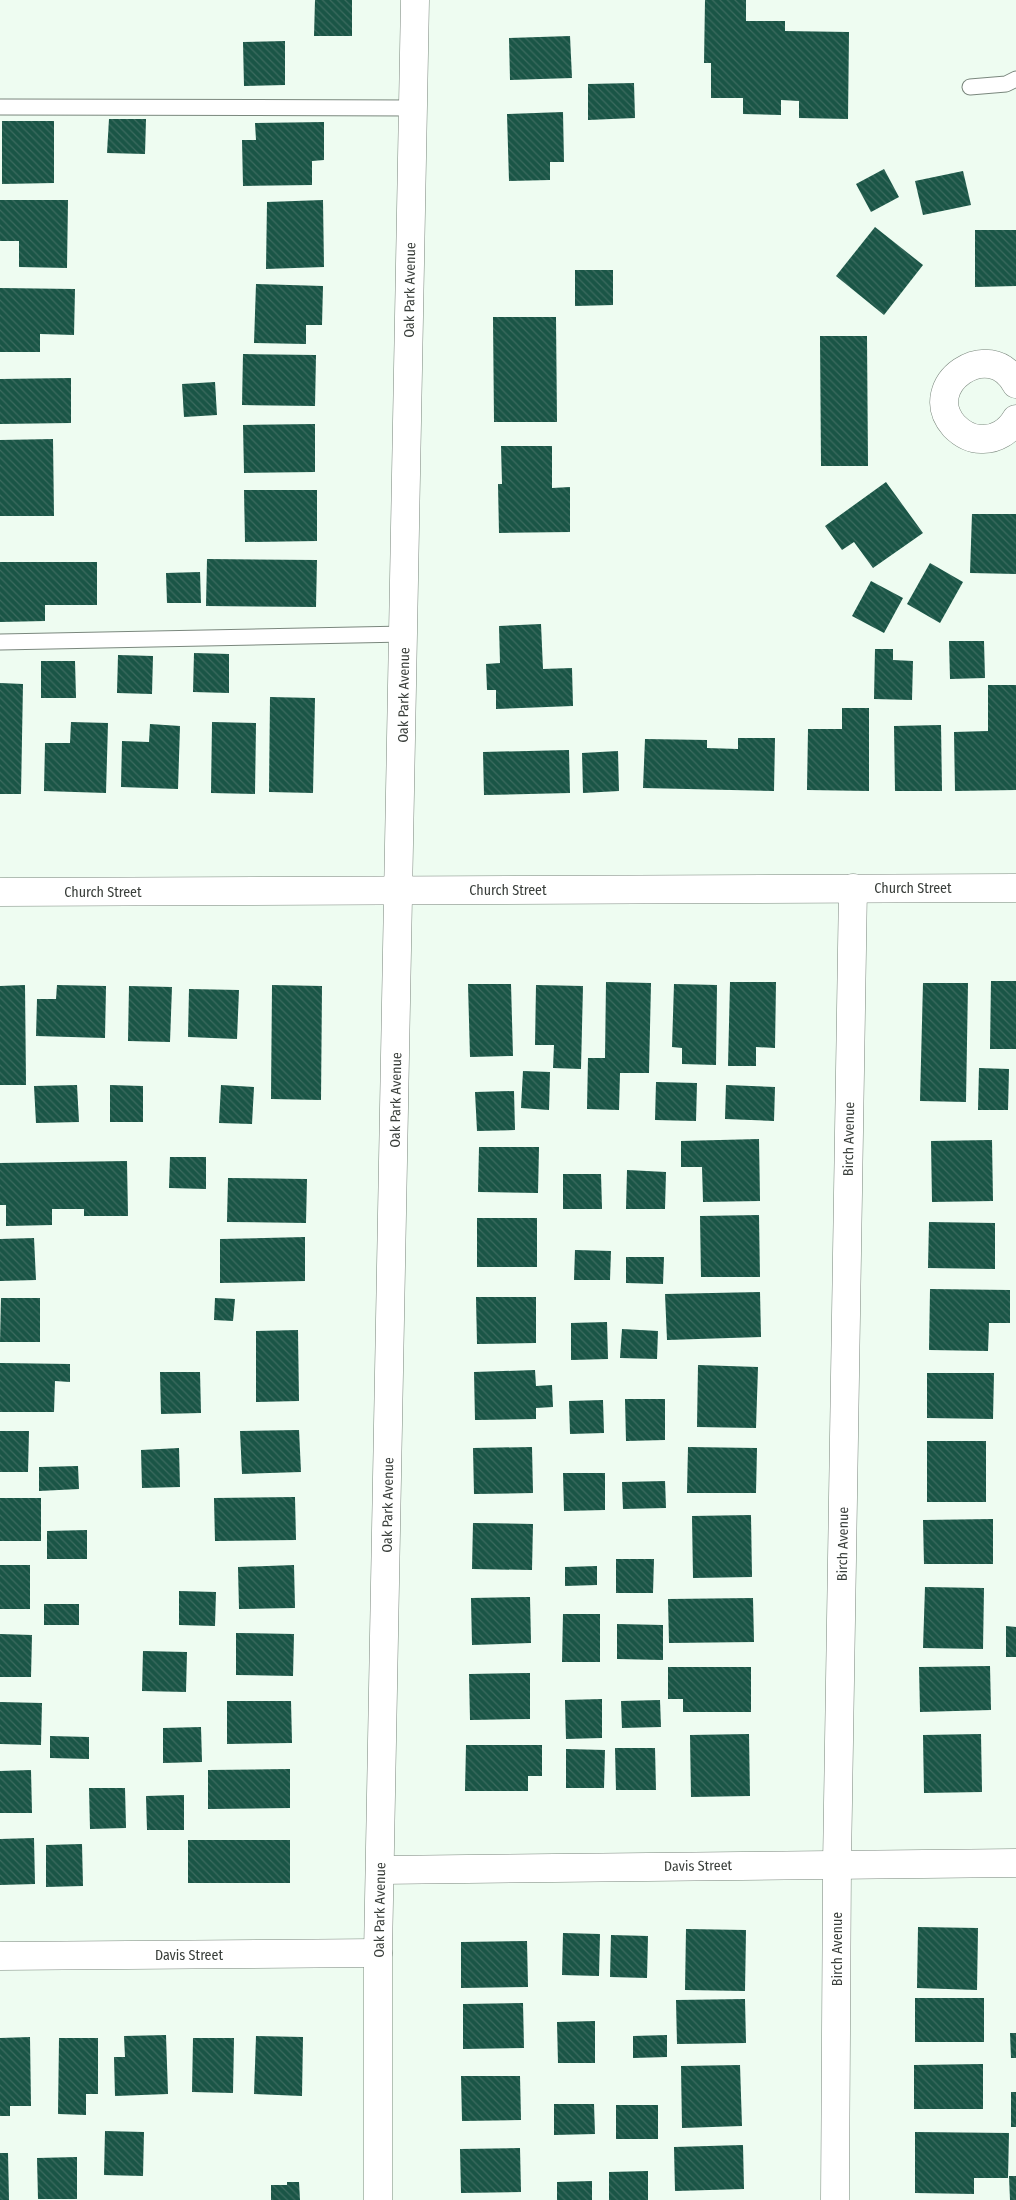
<svg xmlns="http://www.w3.org/2000/svg" width="1016" height="2200" viewBox="0 0 1016 2200" font-family="'Fira Sans Condensed',sans-serif">
  <defs>
    <pattern id="building-back-hatch" width="6" height="6" patternUnits="userSpaceOnUse" patternTransform="scale(1.25)"><rect width="6" height="6" fill="#1a5546"/><path d="M-1 5l2 2M0 0l6 6M5-1l2 2" fill="none" stroke="#3c6b5f"/></pattern>
  </defs>
  <rect width="100%" height="100%" fill="#eefcf1"/>
  <g fill="url(#building-back-hatch)">
    <polygon points="315,0 352,0 352,36 314,36"/>
    <polygon points="705,0 746,0 746,21 785,21 785,31 849,32 848,119 799,118 799,101 781,100 781,115 743,114 743,98 711,98 711,63 704,63"/>
    <polygon points="570,36 572,78 510,80 509,38"/>
    <polygon points="285,41 285,85 244,86 243,42"/>
    <polygon points="634,83 635,118 588,120 588,84"/>
    <polygon points="563,112 564,162 550,162 550,180 509,181 507,114"/>
    <polygon points="109,119 146,119 145,154 107,153"/>
    <polygon points="2,121 54,121 54,183 2,184"/>
    <polygon points="324,122 324,160 312,161 312,185 243,186 242,140 256,140 255,123"/>
    <polygon points="884,169 899,197 871,212 856,184"/>
    <polygon points="963,171 971,205 923,215 915,181"/>
    <polygon points="0,200 68,200 67,268 19,267 19,241 0,241"/>
    <polygon points="323,200 324,267 266,269 267,202"/>
    <polygon points="875,227 923,265 884,315 836,276"/>
    <polygon points="975,230 1016,230 1016,286 975,287"/>
    <polygon points="575,270 613,270 613,305 575,306"/>
    <polygon points="256,284 323,286 322,325 306,325 306,344 254,343"/>
    <polygon points="0,288 75,289 74,335 40,334 40,352 0,352"/>
    <polygon points="493,317 556,317 557,422 494,422"/>
    <polygon points="820,336 867,336 868,466 821,466"/>
    <polygon points="243,354 316,355 315,406 242,405"/>
    <polygon points="71,378 71,423 0,424 0,379"/>
    <polygon points="215,382 217,415 184,417 182,384"/>
    <polygon points="315,424 315,472 244,473 243,425"/>
    <polygon points="53,439 54,516 0,516 0,440"/>
    <polygon points="501,446 552,446 552,488 570,487 570,532 499,533 498,484 502,484"/>
    <polygon points="886,482 923,533 873,568 854,542 842,550 825,526"/>
    <polygon points="244,490 317,490 317,541 245,542"/>
    <polygon points="972,514 1016,514 1016,574 970,573"/>
    <polygon points="207,559 317,560 316,607 206,606"/>
    <polygon points="0,562 97,562 97,605 45,605 45,621 0,622"/>
    <polygon points="930,563 963,582 940,623 907,604"/>
    <polygon points="200,572 201,603 167,603 166,573"/>
    <polygon points="871,581 903,598 884,633 852,616"/>
    <polygon points="541,624 543,669 572,668 573,706 496,709 496,690 487,690 486,664 500,663 499,626"/>
    <polygon points="949,641 984,641 985,678 950,679"/>
    <polygon points="875,649 893,649 893,660 913,661 912,700 874,699"/>
    <polygon points="194,653 229,654 229,693 193,692"/>
    <polygon points="118,655 153,656 152,694 117,693"/>
    <polygon points="41,661 75,661 76,698 41,698"/>
    <polygon points="0,683 23,684 21,794 0,794"/>
    <polygon points="988,685 1016,685 1016,790 955,791 954,732 988,731"/>
    <polygon points="270,697 315,698 313,793 269,792"/>
    <polygon points="842,708 869,708 869,791 807,790 808,729 842,729"/>
    <polygon points="71,722 108,723 106,793 44,791 45,743 70,743"/>
    <polygon points="212,722 256,723 255,794 211,793"/>
    <polygon points="150,724 180,726 178,789 121,787 122,741 149,742"/>
    <polygon points="941,725 942,791 895,791 894,726"/>
    <polygon points="738,738 775,738 774,791 643,788 645,739 707,740 707,748 738,749"/>
    <polygon points="569,750 570,793 484,795 483,752"/>
    <polygon points="618,751 619,791 583,793 582,753"/>
    <polygon points="991,981 1016,981 1016,1049 990,1049"/>
    <polygon points="606,982 651,983 649,1073 620,1073 619,1110 587,1109 588,1058 605,1058"/>
    <polygon points="730,982 776,982 775,1048 756,1047 756,1066 728,1066"/>
    <polygon points="923,983 968,983 966,1102 920,1101"/>
    <polygon points="468,984 511,984 513,1056 470,1057"/>
    <polygon points="674,984 717,985 716,1065 682,1064 682,1048 672,1047"/>
    <polygon points="25,985 26,1085 0,1085 0,986"/>
    <polygon points="57,985 106,986 105,1038 36,1036 37,999 56,999"/>
    <polygon points="272,985 322,986 321,1100 271,1099"/>
    <polygon points="536,985 583,986 581,1069 553,1068 554,1045 535,1045"/>
    <polygon points="129,986 172,987 170,1042 128,1041"/>
    <polygon points="189,989 239,990 237,1039 188,1037"/>
    <polygon points="979,1068 1009,1069 1008,1110 978,1110"/>
    <polygon points="523,1071 550,1072 549,1110 521,1108"/>
    <polygon points="656,1082 697,1083 696,1121 655,1120"/>
    <polygon points="77,1085 79,1122 36,1123 34,1086"/>
    <polygon points="110,1085 143,1086 143,1122 110,1122"/>
    <polygon points="221,1085 254,1087 252,1124 219,1123"/>
    <polygon points="726,1085 775,1087 774,1121 725,1119"/>
    <polygon points="514,1091 515,1130 477,1131 475,1092"/>
    <polygon points="759,1139 760,1201 703,1202 702,1167 681,1167 681,1141"/>
    <polygon points="992,1140 993,1201 932,1202 931,1141"/>
    <polygon points="479,1147 539,1147 538,1193 478,1192"/>
    <polygon points="170,1157 206,1157 206,1189 169,1188"/>
    <polygon points="127,1161 128,1216 84,1216 84,1209 52,1209 52,1225 6,1226 6,1205 0,1205 0,1163"/>
    <polygon points="627,1170 666,1172 665,1209 626,1209"/>
    <polygon points="563,1174 601,1174 602,1209 563,1209"/>
    <polygon points="228,1178 307,1179 306,1223 227,1222"/>
    <polygon points="759,1215 760,1277 701,1277 700,1216"/>
    <rect x="477" y="1218" width="60" height="49"/>
    <polygon points="929,1222 995,1223 995,1269 928,1268"/>
    <polygon points="305,1237 305,1281 220,1283 220,1239"/>
    <polygon points="34,1238 36,1280 0,1281 0,1239"/>
    <polygon points="575,1250 611,1251 610,1280 574,1280"/>
    <polygon points="626,1257 664,1257 663,1284 626,1283"/>
    <polygon points="930,1289 1010,1290 1010,1323 989,1323 988,1351 929,1350"/>
    <polygon points="760,1292 761,1337 667,1340 665,1294"/>
    <polygon points="476,1297 536,1297 536,1343 477,1344"/>
    <polygon points="1,1298 40,1298 40,1342 0,1342"/>
    <polygon points="215,1298 235,1299 233,1321 214,1320"/>
    <polygon points="607,1322 608,1359 571,1360 571,1323"/>
    <polygon points="622,1329 658,1331 657,1359 620,1358"/>
    <polygon points="298,1330 299,1401 256,1402 256,1331"/>
    <polygon points="0,1363 70,1364 70,1382 55,1381 54,1412 0,1412"/>
    <polygon points="698,1365 758,1367 756,1428 697,1427"/>
    <polygon points="535,1370 536,1386 552,1385 553,1407 536,1408 536,1419 475,1420 474,1372"/>
    <polygon points="160,1372 200,1372 201,1413 161,1414"/>
    <polygon points="927,1373 994,1373 993,1419 927,1418"/>
    <polygon points="625,1399 665,1399 665,1440 626,1441"/>
    <polygon points="603,1400 604,1433 570,1434 569,1401"/>
    <polygon points="299,1430 301,1472 242,1474 240,1431"/>
    <polygon points="0,1431 29,1431 28,1472 0,1472"/>
    <rect x="927" y="1441" width="59" height="61"/>
    <polygon points="532,1447 533,1493 474,1494 473,1448"/>
    <polygon points="688,1447 757,1448 756,1493 687,1493"/>
    <polygon points="179,1448 180,1487 142,1488 141,1450"/>
    <polygon points="78,1466 79,1489 39,1491 39,1467"/>
    <polygon points="563,1473 605,1473 605,1510 564,1511"/>
    <polygon points="665,1481 666,1508 623,1509 622,1482"/>
    <polygon points="295,1497 296,1540 215,1541 214,1498"/>
    <rect x="0" y="1498" width="41" height="43"/>
    <polygon points="751,1515 752,1577 693,1578 692,1516"/>
    <polygon points="993,1519 993,1564 924,1564 923,1520"/>
    <polygon points="473,1523 533,1524 532,1570 472,1569"/>
    <polygon points="87,1530 87,1559 47,1559 47,1531"/>
    <polygon points="616,1559 654,1559 653,1593 616,1593"/>
    <rect x="0" y="1565" width="30" height="44"/>
    <polygon points="294,1565 295,1608 239,1609 238,1567"/>
    <polygon points="597,1566 597,1585 565,1586 565,1567"/>
    <polygon points="925,1587 984,1588 983,1649 923,1648"/>
    <polygon points="179,1591 216,1592 215,1626 179,1625"/>
    <polygon points="530,1597 531,1643 472,1645 471,1598"/>
    <polygon points="753,1598 754,1642 669,1643 668,1599"/>
    <rect x="44" y="1604" width="35" height="21"/>
    <polygon points="563,1614 600,1614 600,1662 562,1662"/>
    <polygon points="617,1624 663,1625 663,1660 617,1659"/>
    <polygon points="1006,1626 1016,1627 1016,1657 1006,1657"/>
    <polygon points="236,1633 294,1634 293,1676 236,1675"/>
    <polygon points="0,1634 32,1635 31,1677 0,1677"/>
    <polygon points="143,1651 187,1652 186,1692 142,1691"/>
    <polygon points="990,1666 991,1710 920,1712 919,1667"/>
    <polygon points="668,1667 751,1667 751,1712 683,1712 683,1699 668,1699"/>
    <polygon points="530,1673 530,1719 470,1720 469,1674"/>
    <polygon points="602,1699 602,1738 566,1739 565,1700"/>
    <polygon points="660,1700 661,1727 622,1728 621,1701"/>
    <polygon points="227,1701 291,1701 292,1743 227,1744"/>
    <polygon points="0,1702 42,1703 41,1745 0,1744"/>
    <polygon points="201,1727 202,1762 163,1763 163,1728"/>
    <polygon points="749,1734 750,1796 691,1797 690,1735"/>
    <polygon points="981,1734 982,1792 924,1793 923,1735"/>
    <polygon points="50,1736 89,1737 89,1759 50,1758"/>
    <polygon points="466,1745 542,1745 542,1776 528,1776 528,1791 465,1791"/>
    <polygon points="615,1748 655,1748 656,1790 616,1790"/>
    <polygon points="566,1749 605,1750 604,1788 566,1788"/>
    <polygon points="290,1769 290,1808 208,1809 208,1770"/>
    <polygon points="31,1770 32,1813 0,1813 0,1771"/>
    <polygon points="89,1788 125,1788 126,1828 90,1829"/>
    <polygon points="184,1795 184,1830 147,1830 146,1796"/>
    <polygon points="34,1838 35,1884 0,1885 0,1839"/>
    <rect x="188" y="1840" width="102" height="43"/>
    <polygon points="82,1844 83,1886 46,1887 46,1845"/>
    <polygon points="918,1927 978,1928 977,1990 917,1988"/>
    <polygon points="686,1929 746,1930 745,1991 685,1990"/>
    <polygon points="563,1933 600,1934 599,1976 562,1975"/>
    <polygon points="611,1935 648,1936 647,1978 610,1977"/>
    <polygon points="527,1941 528,1987 461,1988 461,1942"/>
    <rect x="915" y="1998" width="69" height="44"/>
    <polygon points="745,1999 746,2043 677,2044 676,2000"/>
    <polygon points="523,2003 524,2048 463,2049 463,2004"/>
    <polygon points="595,2021 595,2063 558,2063 557,2022"/>
    <polygon points="1010,2033 1016,2033 1016,2058 1011,2058"/>
    <polygon points="166,2035 168,2094 115,2096 114,2057 125,2057 124,2036"/>
    <polygon points="667,2035 667,2057 633,2058 633,2036"/>
    <polygon points="256,2036 303,2037 302,2096 254,2094"/>
    <polygon points="30,2037 31,2106 10,2106 10,2116 0,2116 0,2038"/>
    <polygon points="59,2038 98,2038 98,2094 86,2094 86,2115 58,2114"/>
    <polygon points="193,2038 234,2038 233,2093 192,2092"/>
    <polygon points="983,2064 983,2109 914,2109 914,2065"/>
    <polygon points="740,2065 742,2126 682,2128 681,2066"/>
    <polygon points="461,2076 520,2076 521,2120 462,2121"/>
    <rect x="1011" y="2092" width="5" height="35"/>
    <polygon points="554,2104 594,2104 595,2134 554,2135"/>
    <rect x="616" y="2105" width="42" height="34"/>
    <polygon points="105,2131 144,2132 143,2176 104,2175"/>
    <polygon points="915,2132 1009,2133 1008,2178 974,2178 974,2194 915,2193"/>
    <polygon points="743,2145 744,2189 675,2191 674,2147"/>
    <polygon points="520,2148 521,2192 461,2193 460,2149"/>
    <polygon points="0,2153 8,2153 9,2200 0,2200"/>
    <polygon points="77,2157 77,2199 38,2199 37,2158"/>
    <polygon points="648,2171 648,2200 609,2200 609,2172"/>
    <polygon points="1009,2176 1016,2176 1016,2200 1010,2200"/>
    <polygon points="592,2181 592,2200 557,2200 557,2182"/>
    <polygon points="287,2182 299,2182 300,2200 271,2200 271,2185 287,2185"/>
  </g>
  <g fill="none" stroke-linecap="round" stroke-linejoin="round">
    <defs>
      <g id="service">
        <polyline points="970,87 1006,84 1016,79"/>
        <polyline points="0,107 413,108"/>
        <polyline points="0,642 405,634"/>
      </g>
      <g id="minor">
        <path d="M 1016,384 C 990,335 918,385 954,426 C 961,433 971,439 981,439 C 996,440 1009,431 1016,419"/>
        <polyline points="0,892 1016,888"/>
        <polyline points="380,1870 1016,1863"/>
        <polyline points="0,1956 378,1953"/>
        <polyline points="378,2200 378,1953 415,0"/>
        <polyline points="835,2200 837,1864 853,888"/>
      </g>
    </defs>
    <use href="#service" stroke="#7a877d" stroke-width="17"/>
    <use href="#minor" stroke="#7a877d" stroke-width="29"/>
    <use href="#service" stroke="#fff" stroke-width="15"/>
    <use href="#minor" stroke="#fff" stroke-width="28"/>
  </g>
  <g text-anchor="middle" dominant-baseline="central" stroke-width="5" stroke-linejoin="round" paint-order="stroke">
    <g font-size="14" fill="#393e3a" stroke="#fff">
      <text transform="translate(410 290) rotate(-89)">Oak Park Avenue</text>
      <text transform="translate(404 695) rotate(-89)">Oak Park Avenue</text>
      <text x="913" y="888">Church Street</text>
      <text x="508" y="890">Church Street</text>
      <text x="103" y="892">Church Street</text>
      <text transform="translate(396 1100) rotate(-89)">Oak Park Avenue</text>
      <text transform="translate(849 1139) rotate(-89)">Birch Avenue</text>
      <text transform="translate(388 1505) rotate(-89)">Oak Park Avenue</text>
      <text transform="translate(843 1544) rotate(-89)">Birch Avenue</text>
      <text transform="translate(698 1866) rotate(-1)">Davis Street</text>
      <text transform="translate(380 1910) rotate(-89)">Oak Park Avenue</text>
      <text transform="translate(837 1949) rotate(-90)">Birch Avenue</text>
      <text x="189" y="1955">Davis Street</text>
    </g>
  </g>
</svg>
